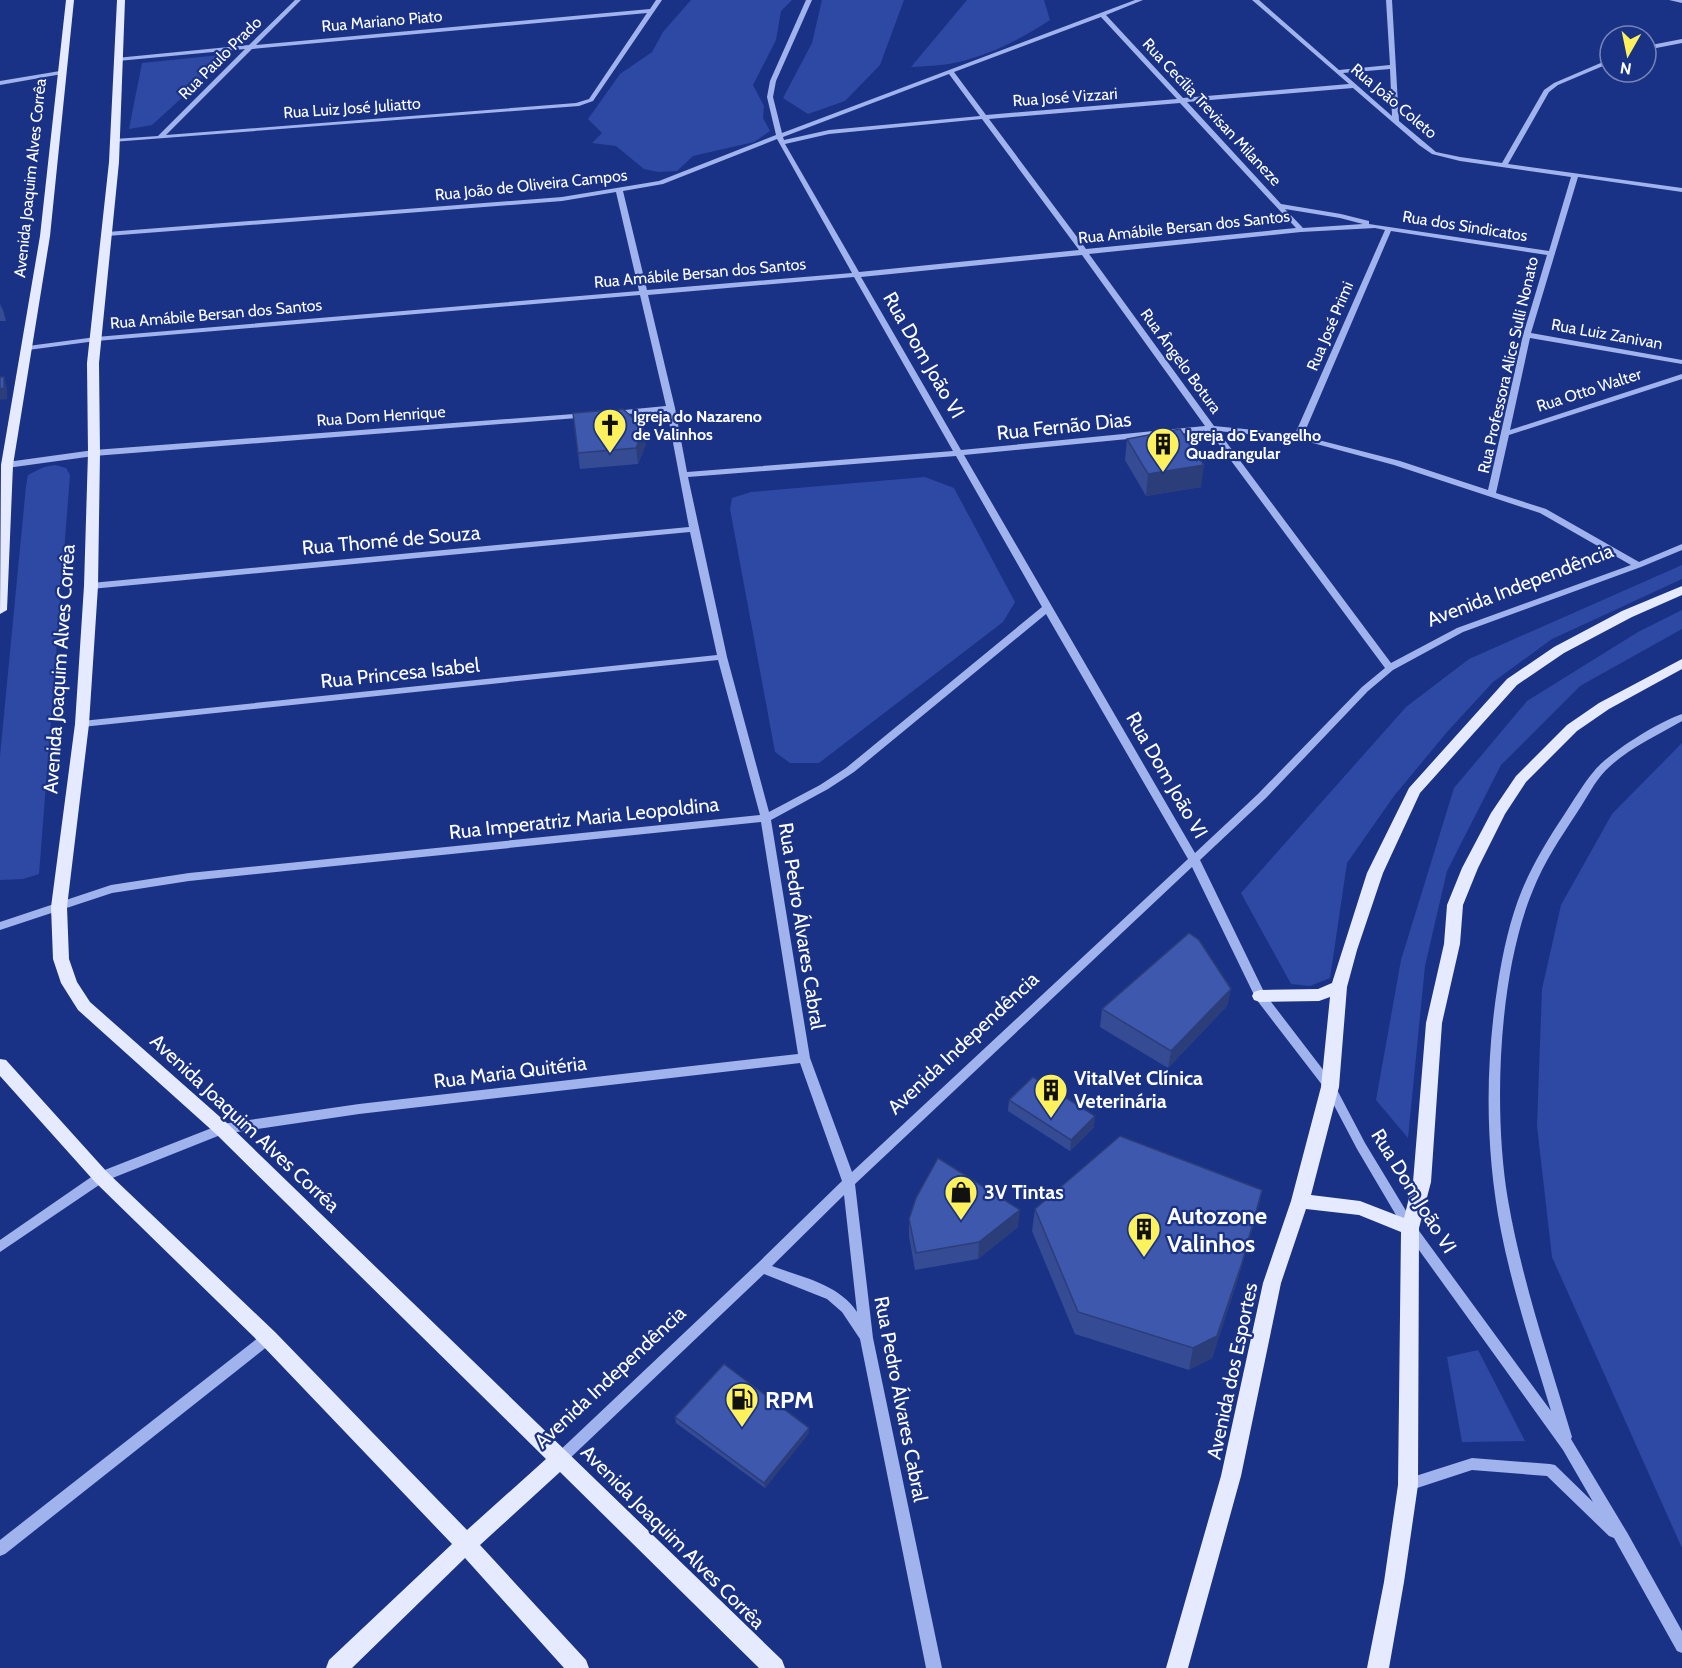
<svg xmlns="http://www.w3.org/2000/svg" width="1682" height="1668" viewBox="0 0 1682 1668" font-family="Cabin,sans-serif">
  <rect width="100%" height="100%" fill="#1a3285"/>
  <g fill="#2d49a3">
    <polygon points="691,0 792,0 781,11 776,40 753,85 764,106 763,118 770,131 754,142 693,156 677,171 658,172 644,169 616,146 592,143 602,133 588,119 620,74 652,52 663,32"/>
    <polygon points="822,0 904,0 880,65 845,101 808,114 783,98 812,43"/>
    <path d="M 967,0 L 1044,0 L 1050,20 C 1021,39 988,56 954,63 C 940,66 925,66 911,67 Z"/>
    <polygon points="230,54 152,125 129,129 142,63"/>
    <polygon points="55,465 66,468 70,475 39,874 23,879 0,880 0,756 26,486 28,475 44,467"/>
    <polygon points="925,477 954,488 1015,602 1003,622 819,763 790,763 775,752 730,509 732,498 751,492"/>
    <polygon points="1682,565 1682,579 1552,639 1493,682 1447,732 1394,796 1347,863 1330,978 1310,986 1291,984 1241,893 1406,707 1469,659"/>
    <polygon points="1682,610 1682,629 1580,686 1501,765 1447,871 1425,966 1408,1138 1376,1100 1401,960 1454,788 1527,701 1638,632"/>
    <polygon points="1682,743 1682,1548 1552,1257 1537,1126 1542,989 1561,905 1612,814"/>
    <polygon points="1478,1350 1525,1441 1462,1442 1447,1357"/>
  </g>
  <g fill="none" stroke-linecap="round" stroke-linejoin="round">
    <g fill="#a0b3ec" fill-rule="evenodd">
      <path d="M 295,0 L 301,0 L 256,45 L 650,9 L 656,0 L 662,0 L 593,101 L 579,106 L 112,142 L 112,140 L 114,139 L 158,136 L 245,49 L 118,61 L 115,59 L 116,58 L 249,45 ZM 647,13 L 589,99 L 576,103 L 166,135 L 252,49 Z"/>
      <path d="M 806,0 L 812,0 L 776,81 L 773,97 L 782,133 L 1135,0 L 1143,0 L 1106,15 L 1183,98 L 1349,84 L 1252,0 L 1259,0 L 1339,70 L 1390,65 L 1386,0 L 1392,0 L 1399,121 L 1436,152 L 1460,157 L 1502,163 L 1544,90 L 1554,83 L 1610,59 L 1610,63 L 1558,85 L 1549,92 L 1508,164 L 1682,188 L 1682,192 L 1578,177 L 1531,333 L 1682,360 L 1682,364 L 1530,338 L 1510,430 L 1682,374 L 1682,379 L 1509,435 L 1496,493 L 1546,509 L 1639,562 L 1682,544 L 1682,550 L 1641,567 L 1463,632 L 1393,670 L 1368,691 L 1266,798 L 1200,860 L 1265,994 L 1334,1084 L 1365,1143 L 1414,1224 L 1551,1411 C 1533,1351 1513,1292 1501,1231 C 1485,1149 1485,1065 1498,983 C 1503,952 1510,919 1522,890 C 1533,864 1548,839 1564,815 C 1574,800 1583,784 1595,770 C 1610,752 1660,721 1682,714 L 1682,721 C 1656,736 1627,749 1606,770 C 1594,782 1587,798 1578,811 C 1561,837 1544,862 1533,890 C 1498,974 1493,1111 1508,1200 C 1522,1281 1549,1359 1572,1437 L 1571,1439 L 1628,1534 L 1682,1631 L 1682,1653 L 1677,1651 L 1614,1538 L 1609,1536 L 1547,1476 L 1472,1470 L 1408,1491 L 1403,1490 L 1401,1485 L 1403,1480 L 1472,1458 L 1550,1464 L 1555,1465 L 1593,1502 L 1563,1450 L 1406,1232 L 1357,1149 L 1326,1090 L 1256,999 L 1192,867 L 855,1184 L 873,1338 L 942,1668 L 926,1668 L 860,1339 L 842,1312 L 827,1299 L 764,1274 L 566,1462 L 561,1464 L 556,1462 L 554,1458 L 556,1454 L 757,1264 L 842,1181 L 800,1063 L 359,1114 L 223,1134 L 105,1181 L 0,1252 L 0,1240 L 97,1173 L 222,1124 L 359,1104 L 798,1054 L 761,822 L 189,881 L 112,893 L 0,930 L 0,922 L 111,885 L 189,873 L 760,815 L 718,660 L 82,727 L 77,724 L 82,721 L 717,655 L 690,532 L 91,589 L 86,586 L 91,583 L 689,527 L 667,411 L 614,415 L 610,413 L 614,411 L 666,406 L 640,295 L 96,341 L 28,350 L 24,348 L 28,346 L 96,337 L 639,291 L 616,192 L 562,201 L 107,236 L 103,234 L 107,232 L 562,197 L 659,181 L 776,135 L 767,97 L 770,81 ZM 1101,17 L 1177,99 L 986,115 L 954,72 ZM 1390,69 L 1392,116 L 1343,73 ZM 949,74 L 980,116 L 829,130 L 784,140 L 783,137 ZM 1353,88 L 1419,145 L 1432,154 L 1460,161 L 1571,177 L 1549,251 L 1369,224 L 1369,221 L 1341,214 L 1281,204 L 1187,102 ZM 1180,103 L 1296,228 L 1086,249 L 989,119 ZM 982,119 L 1079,250 L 859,272 L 785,144 L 829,134 ZM 777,139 L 852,273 L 647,290 L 623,191 L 663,184 ZM 1285,209 L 1340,218 L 1363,224 L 1303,228 ZM 1375,228 L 1385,230 L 1295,434 L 1214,426 L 1089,254 L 1301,232 ZM 1391,231 L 1547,255 L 1523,335 L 1488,490 L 1400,461 L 1303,436 ZM 1082,255 L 1205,426 L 961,450 L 861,277 ZM 854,277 L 953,451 L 687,472 L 675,408 L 648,295 ZM 1209,431 L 1385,668 L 1362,687 L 1258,794 L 1195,853 L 964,455 ZM 1218,431 L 1298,439 L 1394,465 L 1540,513 L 1631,565 L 1457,628 L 1391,663 ZM 956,456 L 1042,607 L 846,768 L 820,785 L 769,812 L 727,657 L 688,477 ZM 1046,614 L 1188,859 L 852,1172 L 810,1058 L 771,820 L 828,789 L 854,772 ZM 844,1195 L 857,1312 C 839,1284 801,1277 772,1266 Z"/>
      <polygon points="1669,0 1682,0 1682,3"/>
      <polygon points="1682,39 1682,43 1646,50 1646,46"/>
      <polygon points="60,71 63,73 62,74 0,85 0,81"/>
      <polygon points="587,413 591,415 590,417 94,456 7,468 3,465 7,462 94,450"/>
      <polygon points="268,1332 273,1334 275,1338 273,1342 5,1554 0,1556 0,1540 263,1334"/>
    </g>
    <g fill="#e5eaff" fill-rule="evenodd">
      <polygon points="66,0 74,0 50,236 13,465 7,610 0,614 1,465 40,236"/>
      <polygon points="117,0 125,0 119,162 99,363 100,453 98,586 89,724 67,907 69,959 77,982 90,1002 228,1124 782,1660 785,1668 759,1668 560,1472 480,1545 586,1660 589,1668 564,1668 465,1558 352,1668 326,1668 329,1660 452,1544 261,1344 95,1182 0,1076 0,1059 6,1060 107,1172 275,1332 467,1530 546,1459 216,1134 78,1010 61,983 53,959 51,907 75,724 84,586 88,453 87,363 109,162"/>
      <polygon points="1682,586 1682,595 1632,617 1564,653 1517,685 1420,793 1383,873 1357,950 1347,987 1339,1087 1311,1195 1360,1201 1404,1218 1413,1182 1426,1023 1444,944 1447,905 1462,868 1491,813 1516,776 1567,725 1599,703 1682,659 1682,669 1609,709 1577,731 1526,782 1505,814 1478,868 1463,905 1460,944 1442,1023 1431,1182 1419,1228 1418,1485 1404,1582 1389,1668 1367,1668 1384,1582 1398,1485 1401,1232 1359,1215 1306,1209 1281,1283 1241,1476 1188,1668 1166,1668 1221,1476 1263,1283 1291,1201 1321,1087 1330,997 1319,1001 1260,1002 1254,1000 1252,996 1254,992 1260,990 1318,989 1332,983 1367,873 1409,788 1507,679 1554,647 1622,611"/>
    </g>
  </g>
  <g fill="#354c95">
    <polygon points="0,304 3,310 6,321 0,321"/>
    <polygon points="573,413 646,444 638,464 580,469"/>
    <polygon points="1127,439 1201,487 1146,496 1125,460"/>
    <polygon points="1231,989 1227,1006 1168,1068 1100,1027 1102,1009"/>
    <polygon points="1009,1100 1094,1127 1070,1151 1008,1111"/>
    <polygon points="1262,1190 1257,1213 1236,1285 1212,1358 1189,1370 1075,1334 1032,1231 1035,1209"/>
    <polygon points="909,1219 1018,1227 978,1259 915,1270 909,1236"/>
    <polygon points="675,1417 809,1428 809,1433 765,1488 676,1423"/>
  </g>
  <g fill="#2b3e79">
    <polygon points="4,377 7,388 7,399 0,400 0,389"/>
    <polygon points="644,428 646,444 638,464 636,448"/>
    <polygon points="1204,465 1201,487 1146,496 1148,474"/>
    <polygon points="1231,989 1227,1006 1168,1068 1171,1051"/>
    <polygon points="1095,1116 1094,1127 1070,1151 1071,1140"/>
    <polygon points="1262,1190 1257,1213 1236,1285 1212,1358 1189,1370 1193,1348"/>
    <polygon points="1020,1210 1018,1227 978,1259 979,1242"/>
    <polygon points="809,1428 809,1433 765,1488 764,1483"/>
  </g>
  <g fill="#3e58ad" stroke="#2b3e79" stroke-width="1.5">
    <polygon points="0,377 4,377 4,388 0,389"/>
    <polygon points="623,409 644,428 636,448 578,453 573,413"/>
    <polygon points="1180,429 1204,465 1148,474 1127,439"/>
    <polygon points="1189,933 1199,940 1231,989 1171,1051 1102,1009"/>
    <polygon points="1033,1077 1095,1116 1071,1140 1009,1100"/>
    <polygon points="1120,1136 1262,1190 1242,1263 1217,1336 1193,1348 1078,1312 1035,1209"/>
    <polygon points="938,1158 1020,1210 979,1242 916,1253 909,1219 916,1198"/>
    <polygon points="724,1364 809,1428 764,1483 675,1417"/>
  </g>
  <defs>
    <symbol id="church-pin" viewBox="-11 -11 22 30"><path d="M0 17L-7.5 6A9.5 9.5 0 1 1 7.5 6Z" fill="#fef25c" stroke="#1a3285"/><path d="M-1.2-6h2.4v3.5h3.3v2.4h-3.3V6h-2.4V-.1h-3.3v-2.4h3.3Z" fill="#111"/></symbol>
    <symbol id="building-pin" viewBox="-11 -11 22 30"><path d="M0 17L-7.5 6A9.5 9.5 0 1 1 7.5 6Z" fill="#fef25c" stroke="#1a3285"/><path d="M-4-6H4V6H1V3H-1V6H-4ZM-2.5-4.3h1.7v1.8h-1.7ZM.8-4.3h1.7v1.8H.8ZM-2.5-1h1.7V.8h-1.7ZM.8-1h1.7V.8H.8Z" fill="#111"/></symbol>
    <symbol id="shop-pin" viewBox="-11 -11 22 30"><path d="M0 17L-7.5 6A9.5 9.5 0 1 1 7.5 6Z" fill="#fef25c" stroke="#1a3285"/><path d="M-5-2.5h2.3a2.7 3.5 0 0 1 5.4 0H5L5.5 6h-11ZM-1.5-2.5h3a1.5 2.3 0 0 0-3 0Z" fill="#111"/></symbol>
    <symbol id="fuel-pin" viewBox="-11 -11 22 30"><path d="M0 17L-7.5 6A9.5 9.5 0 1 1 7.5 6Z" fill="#fef25c" stroke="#1a3285"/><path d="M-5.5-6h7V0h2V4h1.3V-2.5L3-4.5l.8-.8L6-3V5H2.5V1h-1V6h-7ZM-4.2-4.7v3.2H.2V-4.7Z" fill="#111"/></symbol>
  </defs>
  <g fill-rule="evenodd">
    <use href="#church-pin" x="591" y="406" width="38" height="52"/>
    <use href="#building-pin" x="1144" y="425" width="38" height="52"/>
    <use href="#building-pin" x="1032" y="1071" width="38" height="52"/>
    <use href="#shop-pin" x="942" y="1173" width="38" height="52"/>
    <use href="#building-pin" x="1125" y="1210" width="38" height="52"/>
    <use href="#fuel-pin" x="723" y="1380" width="38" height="52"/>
  </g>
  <g text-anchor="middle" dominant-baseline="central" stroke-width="4.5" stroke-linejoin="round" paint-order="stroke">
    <g font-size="16" fill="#fff" stroke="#1a3285">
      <text transform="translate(382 21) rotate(-5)">Rua Mariano Piato</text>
      <text transform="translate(220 58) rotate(-45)">Rua Paulo Prado</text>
      <text transform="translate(1065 97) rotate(-4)">Rua José Vizzari</text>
      <text transform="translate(1394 101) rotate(40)">Rua João Coleto</text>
      <text transform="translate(352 108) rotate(-4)">Rua Luiz José Juliatto</text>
      <text transform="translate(1212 112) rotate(47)">Rua Cecília Trevisan Milaneze</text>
      <text transform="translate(30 178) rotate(-84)">Avenida Joaquim Alves Corrêa</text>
      <text transform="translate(531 185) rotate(-6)">Rua João de Oliveira Campos</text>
      <text transform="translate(1465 226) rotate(9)">Rua dos Sindicatos</text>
      <text transform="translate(1184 227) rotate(-6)">Rua Amábile Bersan dos Santos</text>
      <text transform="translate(700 273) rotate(-5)">Rua Amábile Bersan dos Santos</text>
      <text transform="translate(216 314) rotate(-5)">Rua Amábile Bersan dos Santos</text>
      <text transform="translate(1330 326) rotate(-67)">Rua José Primi</text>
      <text transform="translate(1607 334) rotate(10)">Rua Luiz Zanivan</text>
      <text transform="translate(1181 361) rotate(54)">Rua Ângelo Botura</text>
      <text transform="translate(1508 365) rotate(-77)">Rua Professora Alice Sulli Nonato</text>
      <text transform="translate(1589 390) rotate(-18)">Rua Otto Walter</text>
      <text transform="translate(381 416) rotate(-4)">Rua Dom Henrique</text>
    </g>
    <g font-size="16" font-weight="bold" fill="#fff" stroke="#1a3285" text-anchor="start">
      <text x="633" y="416">Igreja do Nazareno<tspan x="633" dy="18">de Valinhos</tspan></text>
      <text x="1186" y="435">Igreja do Evangelho<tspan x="1186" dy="18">Quadrangular</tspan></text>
    </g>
    <g font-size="20" fill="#fff" stroke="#1a3285">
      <text transform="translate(924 355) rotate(60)">Rua Dom João VI</text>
      <text transform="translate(1064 426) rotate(-6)">Rua Fernão Dias</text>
      <text transform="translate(391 540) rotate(-5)">Rua Thomé de Souza</text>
      <text transform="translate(1520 585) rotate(-21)">Avenida Independência</text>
      <text transform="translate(59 669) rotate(-86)">Avenida Joaquim Alves Corrêa</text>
      <text transform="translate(400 673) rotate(-6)">Rua Princesa Isabel</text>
      <text transform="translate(1167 775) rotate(60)">Rua Dom João VI</text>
      <text transform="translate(584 818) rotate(-6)">Rua Imperatriz Maria Leopoldina</text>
      <text transform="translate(802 926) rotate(81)">Rua Pedro Álvares Cabral</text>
      <text transform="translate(963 1043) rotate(-43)">Avenida Independência</text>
      <text transform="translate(510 1072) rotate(-7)">Rua Maria Quitéria</text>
      <text transform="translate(245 1123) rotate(43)">Avenida Joaquim Alves Corrêa</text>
      <text transform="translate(1414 1191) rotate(58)">Rua Dom João VI</text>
      <text transform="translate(1232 1371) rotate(-78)">Avenida dos Esportes</text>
      <text transform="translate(610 1377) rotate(-43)">Avenida Independência</text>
      <text transform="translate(901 1399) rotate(79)">Rua Pedro Álvares Cabral</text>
      <text transform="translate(673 1537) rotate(45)">Avenida Joaquim Alves Corrêa</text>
    </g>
    <g font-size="20" font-weight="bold" fill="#fff" stroke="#1a3285" text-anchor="start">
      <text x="1074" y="1078">VitalVet Clínica<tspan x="1074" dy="23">Veterinária</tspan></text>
      <text x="984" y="1192">3V Tintas</text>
    </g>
    <g font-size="24" font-weight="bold" fill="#fff" stroke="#1a3285" text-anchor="start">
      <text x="1167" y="1215">Autozone<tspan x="1167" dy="28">Valinhos</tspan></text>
      <text x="765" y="1399">RPM</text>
    </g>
  </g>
  <g transform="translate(1628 54) rotate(189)"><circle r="28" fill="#1a3285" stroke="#7684b6" stroke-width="1.5"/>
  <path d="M0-4.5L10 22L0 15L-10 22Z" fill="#fef25c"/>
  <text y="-9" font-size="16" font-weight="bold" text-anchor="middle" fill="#ffffff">N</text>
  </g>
</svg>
